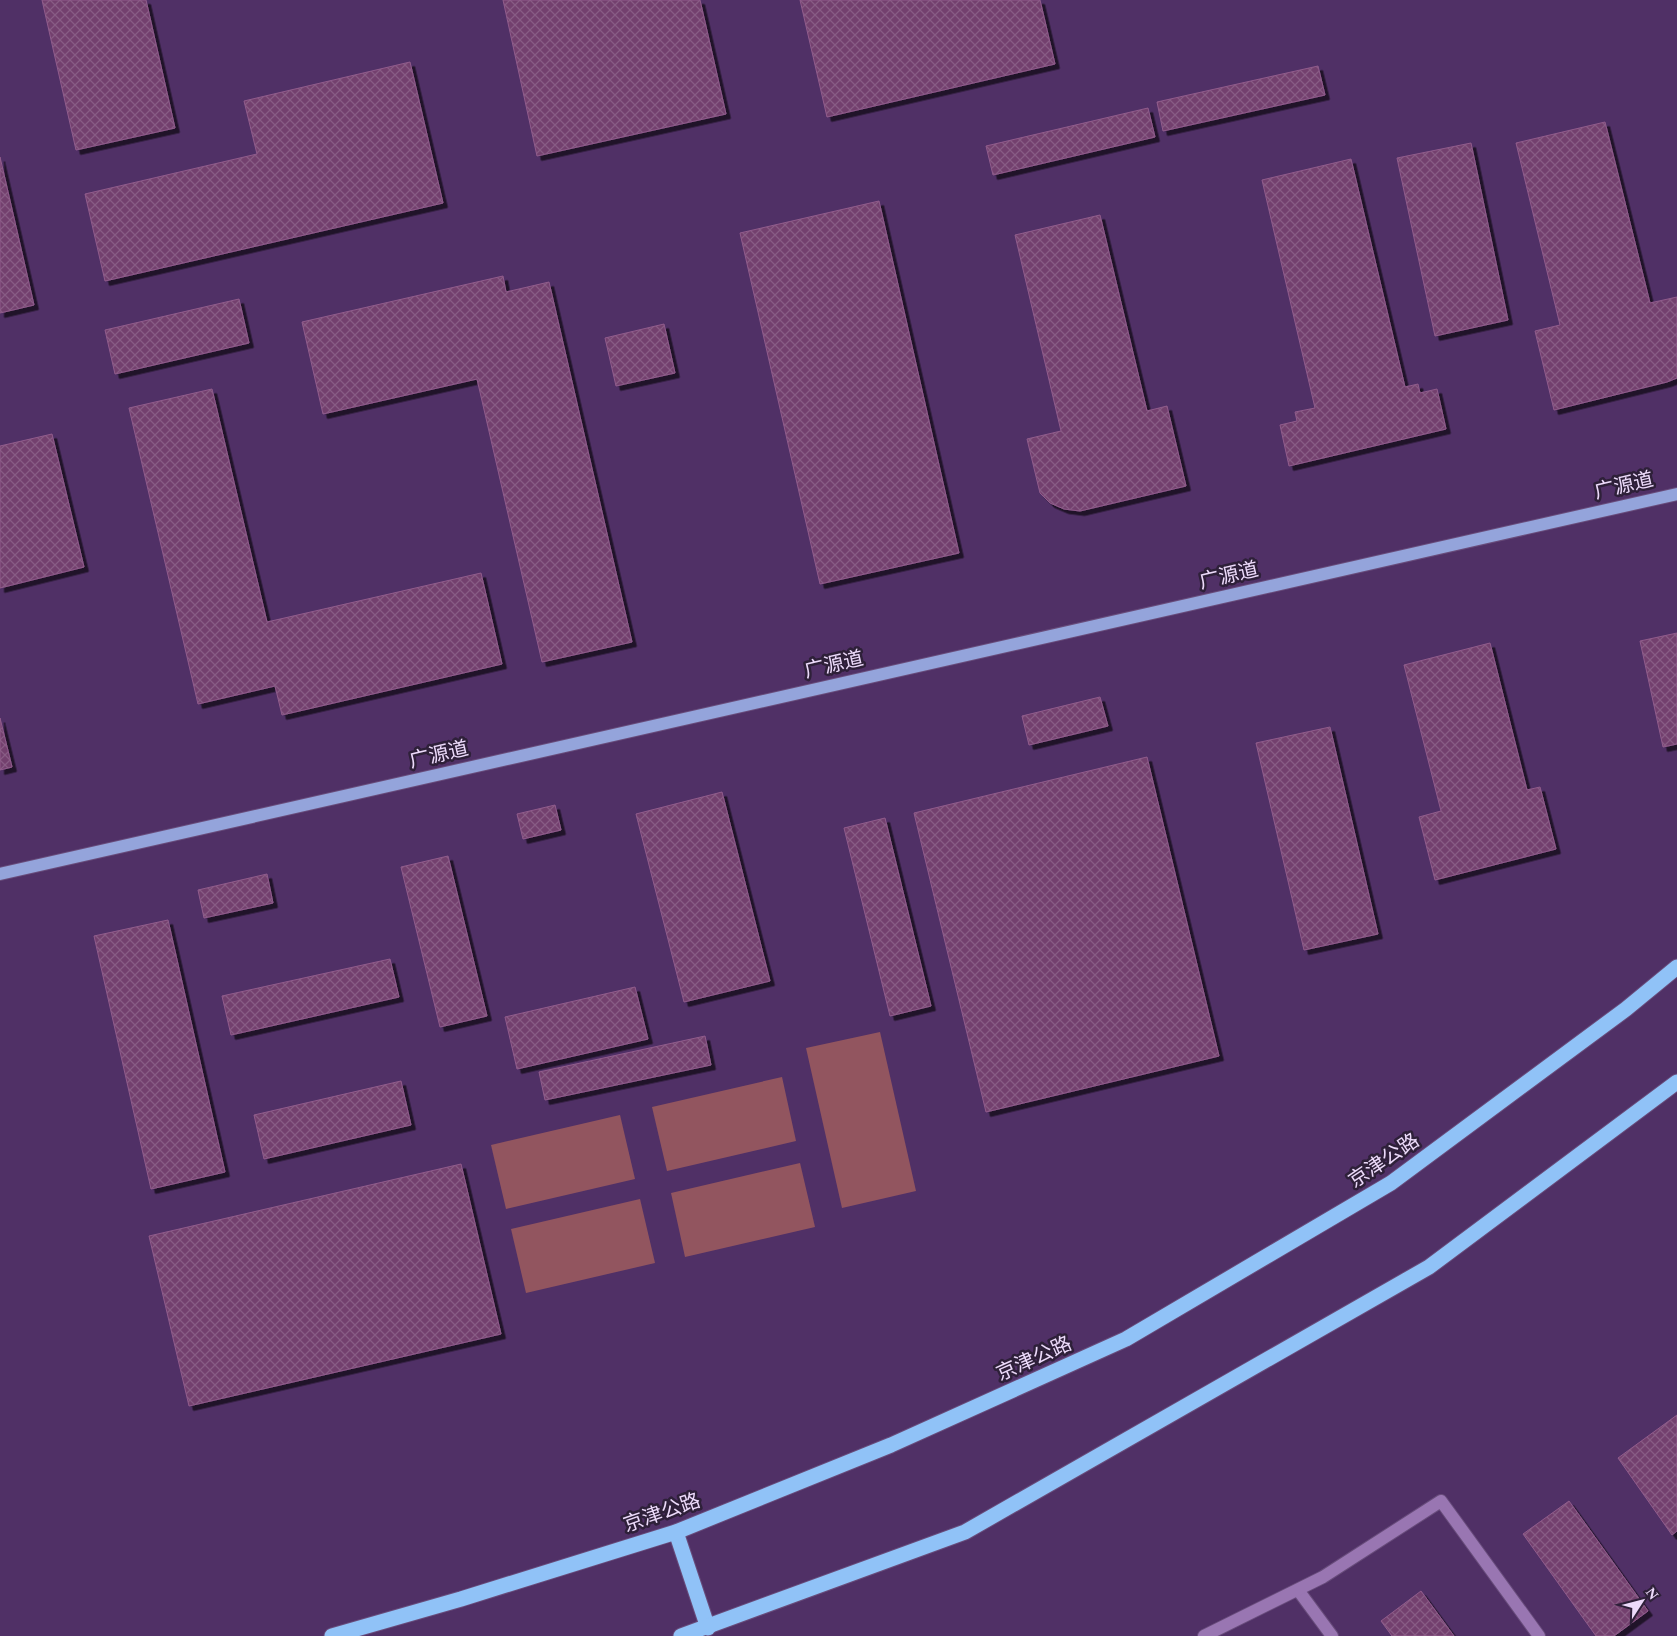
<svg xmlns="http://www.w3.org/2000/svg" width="1677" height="1636" viewBox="0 0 1677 1636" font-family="Spectral,'Noto Sans SC',serif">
  <defs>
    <pattern id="building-cross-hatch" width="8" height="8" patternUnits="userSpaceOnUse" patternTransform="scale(1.25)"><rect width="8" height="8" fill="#73406e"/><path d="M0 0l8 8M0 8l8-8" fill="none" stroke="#875b84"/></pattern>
    <filter id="shadow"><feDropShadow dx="4.5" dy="4.5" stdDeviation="0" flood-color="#0009"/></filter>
  </defs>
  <rect width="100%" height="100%" fill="#503066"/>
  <g fill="#92555f">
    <polygon points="880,1032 916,1191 842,1208 806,1048"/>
    <polygon points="782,1077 796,1141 667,1171 652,1107"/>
    <polygon points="620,1115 635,1179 506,1209 491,1145"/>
    <polygon points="800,1163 815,1227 685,1257 671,1193"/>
    <polygon points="640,1199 655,1263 526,1293 511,1229"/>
  </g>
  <g fill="url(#building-cross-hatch)" stroke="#915c8c" filter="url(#shadow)">
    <polygon points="42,0 146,0 175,128 76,150"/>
    <polygon points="503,0 700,0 726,114 537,156"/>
    <polygon points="800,0 1040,0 1055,64 827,117"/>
    <polygon points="410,62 443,203 105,281 85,194 257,154 244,101"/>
    <polygon points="1318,66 1325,95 1163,131 1157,102"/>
    <polygon points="1148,108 1155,137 993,175 986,146"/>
    <polygon points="1605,122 1650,303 1677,297 1677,378 1667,382 1554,410 1535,331 1560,325 1516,143"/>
    <polygon points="1471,143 1508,320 1435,336 1397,158"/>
    <polygon points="0,157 34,305 0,313"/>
    <polygon points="1351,159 1405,387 1418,384 1420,393 1437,389 1446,429 1289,466 1280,425 1297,421 1295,412 1315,408 1262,180"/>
    <polygon points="879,201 959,553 820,584 740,233"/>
    <polygon points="1100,215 1147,411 1167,406 1186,486 1080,511 1064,509 1050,503 1040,493 1027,439 1061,431 1015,235"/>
    <polygon points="503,276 506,292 549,282 632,642 542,662 477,379 323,414 302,322"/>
    <polygon points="239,299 249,343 115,374 105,330"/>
    <polygon points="664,324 675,373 616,386 605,338"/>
    <polygon points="212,389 267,622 481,573 502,664 282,715 275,686 198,704 129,408"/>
    <polygon points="52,434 84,567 0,588 0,446"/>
    <polygon points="1677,633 1677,744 1663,747 1640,641"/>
    <polygon points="1490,643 1527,790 1540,787 1556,849 1435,880 1419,817 1441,811 1404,665"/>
    <polygon points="1100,697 1108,726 1029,745 1022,716"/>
    <polygon points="0,718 12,767 0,770"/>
    <polygon points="1330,727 1378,934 1304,950 1256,743"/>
    <polygon points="1147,757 1219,1056 986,1112 914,813"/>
    <polygon points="722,792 770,981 684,1002 636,814"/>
    <polygon points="555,805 561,830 523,839 517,814"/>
    <polygon points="885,818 931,1006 890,1016 844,828"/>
    <polygon points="448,856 487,1016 440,1027 401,867"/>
    <polygon points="267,874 273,903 204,918 198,890"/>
    <polygon points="168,920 225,1172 151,1189 94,936"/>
    <polygon points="390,959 399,997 231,1035 222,996"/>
    <polygon points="635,987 648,1039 517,1069 505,1017"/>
    <polygon points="705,1036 711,1065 545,1100 539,1072"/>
    <polygon points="401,1081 411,1125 264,1159 254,1115"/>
    <polygon points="461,1164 501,1334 189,1406 149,1236"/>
    <polygon points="1677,1415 1677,1531 1672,1535 1618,1458"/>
    <polygon points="1569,1501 1648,1611 1614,1636 1596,1636 1523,1534"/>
    <polygon points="1421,1591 1454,1636 1392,1636 1381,1621"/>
  </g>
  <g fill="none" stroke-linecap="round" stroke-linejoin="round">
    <defs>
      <g id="minor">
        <polyline points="1298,1590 1332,1636"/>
        <polyline points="1204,1636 1323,1577 1441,1501 1539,1636"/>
      </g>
      <polyline id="major" points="0,874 1677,494"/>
      <g id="highway">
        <polyline points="676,1532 708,1628"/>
        <polyline points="332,1636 461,1599 676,1532 891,1445 1126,1339 1391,1183 1626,1009 1677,967"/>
        <polyline points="681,1636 965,1532 1429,1267 1677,1082"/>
      </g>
    </defs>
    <use href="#minor" stroke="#684c7b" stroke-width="14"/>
    <use href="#major" stroke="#684c7b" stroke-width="14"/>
    <use href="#highway" stroke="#684c7b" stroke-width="17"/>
    <use href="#minor" stroke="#9976b2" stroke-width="12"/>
    <use href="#major" stroke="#94a4db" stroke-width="12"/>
    <use href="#highway" stroke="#90c2f7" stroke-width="15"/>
  </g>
  <g text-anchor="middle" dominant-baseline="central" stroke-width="5" stroke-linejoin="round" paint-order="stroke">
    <g font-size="20" fill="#ecdafa" stroke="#2e2039">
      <text transform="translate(1624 486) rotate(-13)">广源道</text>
      <text transform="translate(1229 576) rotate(-13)">广源道</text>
      <text transform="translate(834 665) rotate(-13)">广源道</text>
      <text transform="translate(439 755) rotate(-13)">广源道</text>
      <text transform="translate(1384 1161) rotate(-34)">京津公路</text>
      <text transform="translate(1034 1359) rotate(-24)">京津公路</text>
      <text transform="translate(662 1513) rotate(-19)">京津公路</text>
    </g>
  </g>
  <g transform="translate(1642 1601) rotate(54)" stroke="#2e2039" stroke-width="4" paint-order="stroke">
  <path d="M0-4L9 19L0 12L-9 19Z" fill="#ecdafa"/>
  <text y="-8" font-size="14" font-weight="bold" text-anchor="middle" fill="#ecdafa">N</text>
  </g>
</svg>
